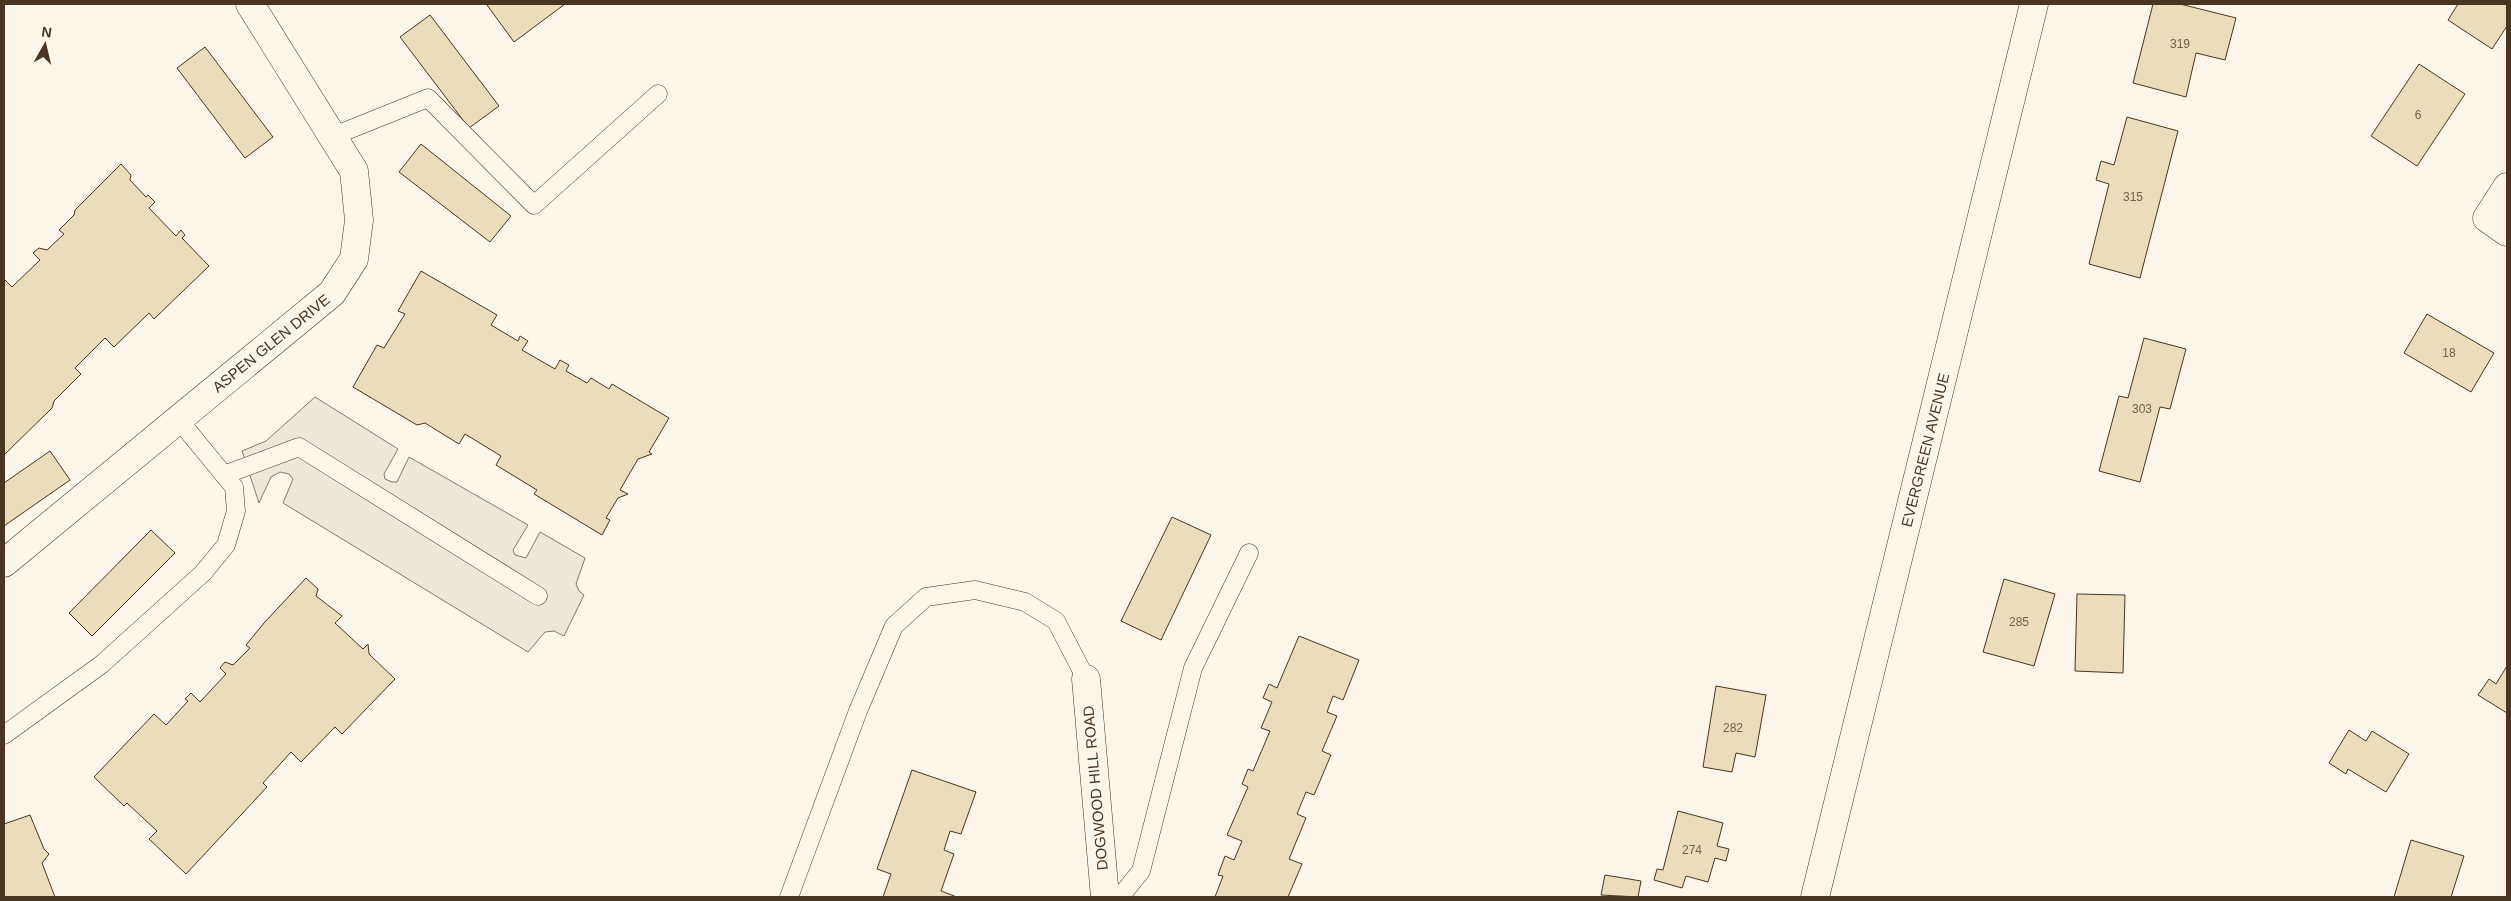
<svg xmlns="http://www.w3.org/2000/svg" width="2511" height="901" viewBox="0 0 2511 901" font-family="Arial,sans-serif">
  <rect width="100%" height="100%" fill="#fbf6e9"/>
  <polygon fill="#ede7d9" stroke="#887966" points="315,397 398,449 384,474 385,479 392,482 397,482 409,457 528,525 513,550 515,555 526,558 540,532 585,558 576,584 579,591 584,595 564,636 554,631 545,632 528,652 283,503 293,479 289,474 280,472 271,477 259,503 242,451 266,441"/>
  <g fill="#ecdcbc" stroke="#4a3520">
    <polygon points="489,4 565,4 514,42 487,5"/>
    <polygon points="2153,4 2180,4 2236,18 2225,60 2196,53 2186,97 2133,83"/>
    <polygon points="2458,4 2507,4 2507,26 2492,49 2448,20"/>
    <polygon points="430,15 499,106 469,128 400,37"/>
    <polygon points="205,47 273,137 245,158 177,68"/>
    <polygon points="2419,64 2465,94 2417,166 2371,136"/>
    <polygon points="2127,117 2178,131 2140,278 2089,264 2109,184 2096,180 2101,161 2114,165"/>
    <polygon points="421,144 511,216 490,242 399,172"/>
    <polygon points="121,164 131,175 130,180 146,197 148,195 155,202 149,208 176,236 181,230 185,235 182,238 209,266 154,319 149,313 114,347 105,338 75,368 81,374 54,401 52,408 4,455 4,279 12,287 40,260 33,253 39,248 47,250 64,234 59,230 74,215 75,210"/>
    <polygon points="421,271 497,315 491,325 518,341 520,336 528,341 522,350 555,369 560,360 569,365 566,371 587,383 591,378 609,389 612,384 669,418 649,452 652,454 638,459 620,490 628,494 618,498 606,518 610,520 602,535 534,494 537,490 496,465 501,456 465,434 459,444 425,423 417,425 353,387 377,345 384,348 405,314 398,311"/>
    <polygon points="2427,314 2494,353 2471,392 2404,353"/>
    <polygon points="2144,338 2186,349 2170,409 2160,407 2140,482 2099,471 2119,396 2128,398"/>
    <polygon points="50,451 70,480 4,526 4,483"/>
    <polygon points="1172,517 1211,535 1161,640 1121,621"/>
    <polygon points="151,530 175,553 92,636 69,613"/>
    <polygon points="306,578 318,589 316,596 342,616 335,623 363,649 368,644 369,654 395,679 342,734 335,727 301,762 291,752 263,783 267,787 186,874 149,839 157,831 127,803 124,806 94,777 154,714 166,725 188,701 185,699 191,693 200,702 226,674 220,668 225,662 233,665 250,648 246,645 264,623"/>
    <polygon points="2004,579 2055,594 2034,666 1983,652"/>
    <polygon points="2077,594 2125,595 2123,673 2075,671"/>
    <polygon points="1299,636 1359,660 1343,700 1333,696 1327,712 1337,716 1322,751 1331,755 1314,795 1306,792 1297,814 1306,818 1289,859 1302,864 1288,897 1215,897 1223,876 1218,875 1225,856 1234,860 1242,841 1227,835 1248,787 1242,784 1248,769 1253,771 1270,731 1261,728 1272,702 1263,698 1269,684 1277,688"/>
    <polygon points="2507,666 2507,713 2478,695 2489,679 2496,684"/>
    <polygon points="1716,686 1766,695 1755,757 1736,753 1732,772 1703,767"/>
    <polygon points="2349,730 2366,741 2372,731 2409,754 2386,792 2348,769 2346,774 2329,763"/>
    <polygon points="912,770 976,792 961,834 950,831 944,850 954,854 941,891 957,897 883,897 891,874 877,869"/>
    <polygon points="1678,811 1723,823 1717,846 1729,849 1726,861 1715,858 1708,882 1686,876 1682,888 1654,880 1657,869 1663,870"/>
    <polygon points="30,815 44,849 49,854 42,863 55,897 4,897 4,824"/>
    <polygon points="2411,840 2464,856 2451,897 2394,897"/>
    <polygon points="1605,875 1641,881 1638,897 1601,895"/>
  </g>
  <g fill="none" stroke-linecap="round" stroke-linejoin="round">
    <defs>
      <g id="lane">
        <polyline points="331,137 428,98 534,205 658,94"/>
        <polyline points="224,475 299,447 538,596"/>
        <polyline points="4,735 102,664 203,573 226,545 236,511 234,487 178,419"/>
        <polyline points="789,897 858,711 894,626 926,597 975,590 1025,602 1056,621 1086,679"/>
        <polyline points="1120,897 1141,871 1193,668 1249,553"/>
      </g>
      <g id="street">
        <polyline points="2507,187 2487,218 2507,232"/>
        <polyline points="4,563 332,293 354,259 359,220 354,171 250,4"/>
        <polyline points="1086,679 1105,897"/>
        <polyline points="1815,897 2034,4"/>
      </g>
    </defs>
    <use href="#lane" stroke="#4a3520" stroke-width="19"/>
    <use href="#street" stroke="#4a3520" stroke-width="29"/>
    <use href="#lane" stroke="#fbf6e9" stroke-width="18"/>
    <use href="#street" stroke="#fbf6e9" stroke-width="28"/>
  </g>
  <g text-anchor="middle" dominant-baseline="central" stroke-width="4" stroke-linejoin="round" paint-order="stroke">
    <g font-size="12" fill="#725f47">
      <text x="2180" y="44">319</text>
      <text x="2418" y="115">6</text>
      <text x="2133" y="197">315</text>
      <text x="2449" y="353">18</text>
      <text x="2142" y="409">303</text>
      <text x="2019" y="622">285</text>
      <text x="1733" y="728">282</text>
      <text x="1692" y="850">274</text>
    </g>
    <g font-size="15" fill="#4a3520" stroke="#fbf6e9">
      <text transform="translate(271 343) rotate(-39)">ASPEN GLEN DRIVE</text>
      <text transform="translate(1925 450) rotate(-76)">EVERGREEN AVENUE</text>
      <text transform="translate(1095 788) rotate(-95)">DOGWOOD HILL ROAD</text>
    </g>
  </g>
  <rect width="2511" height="901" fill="none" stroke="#4a3520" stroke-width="10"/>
  <g transform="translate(45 45) rotate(8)" stroke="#fbf6e9" stroke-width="4" paint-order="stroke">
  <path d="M0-4L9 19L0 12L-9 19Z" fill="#4a3520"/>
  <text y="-8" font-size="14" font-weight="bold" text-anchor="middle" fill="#4a3520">N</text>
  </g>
</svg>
